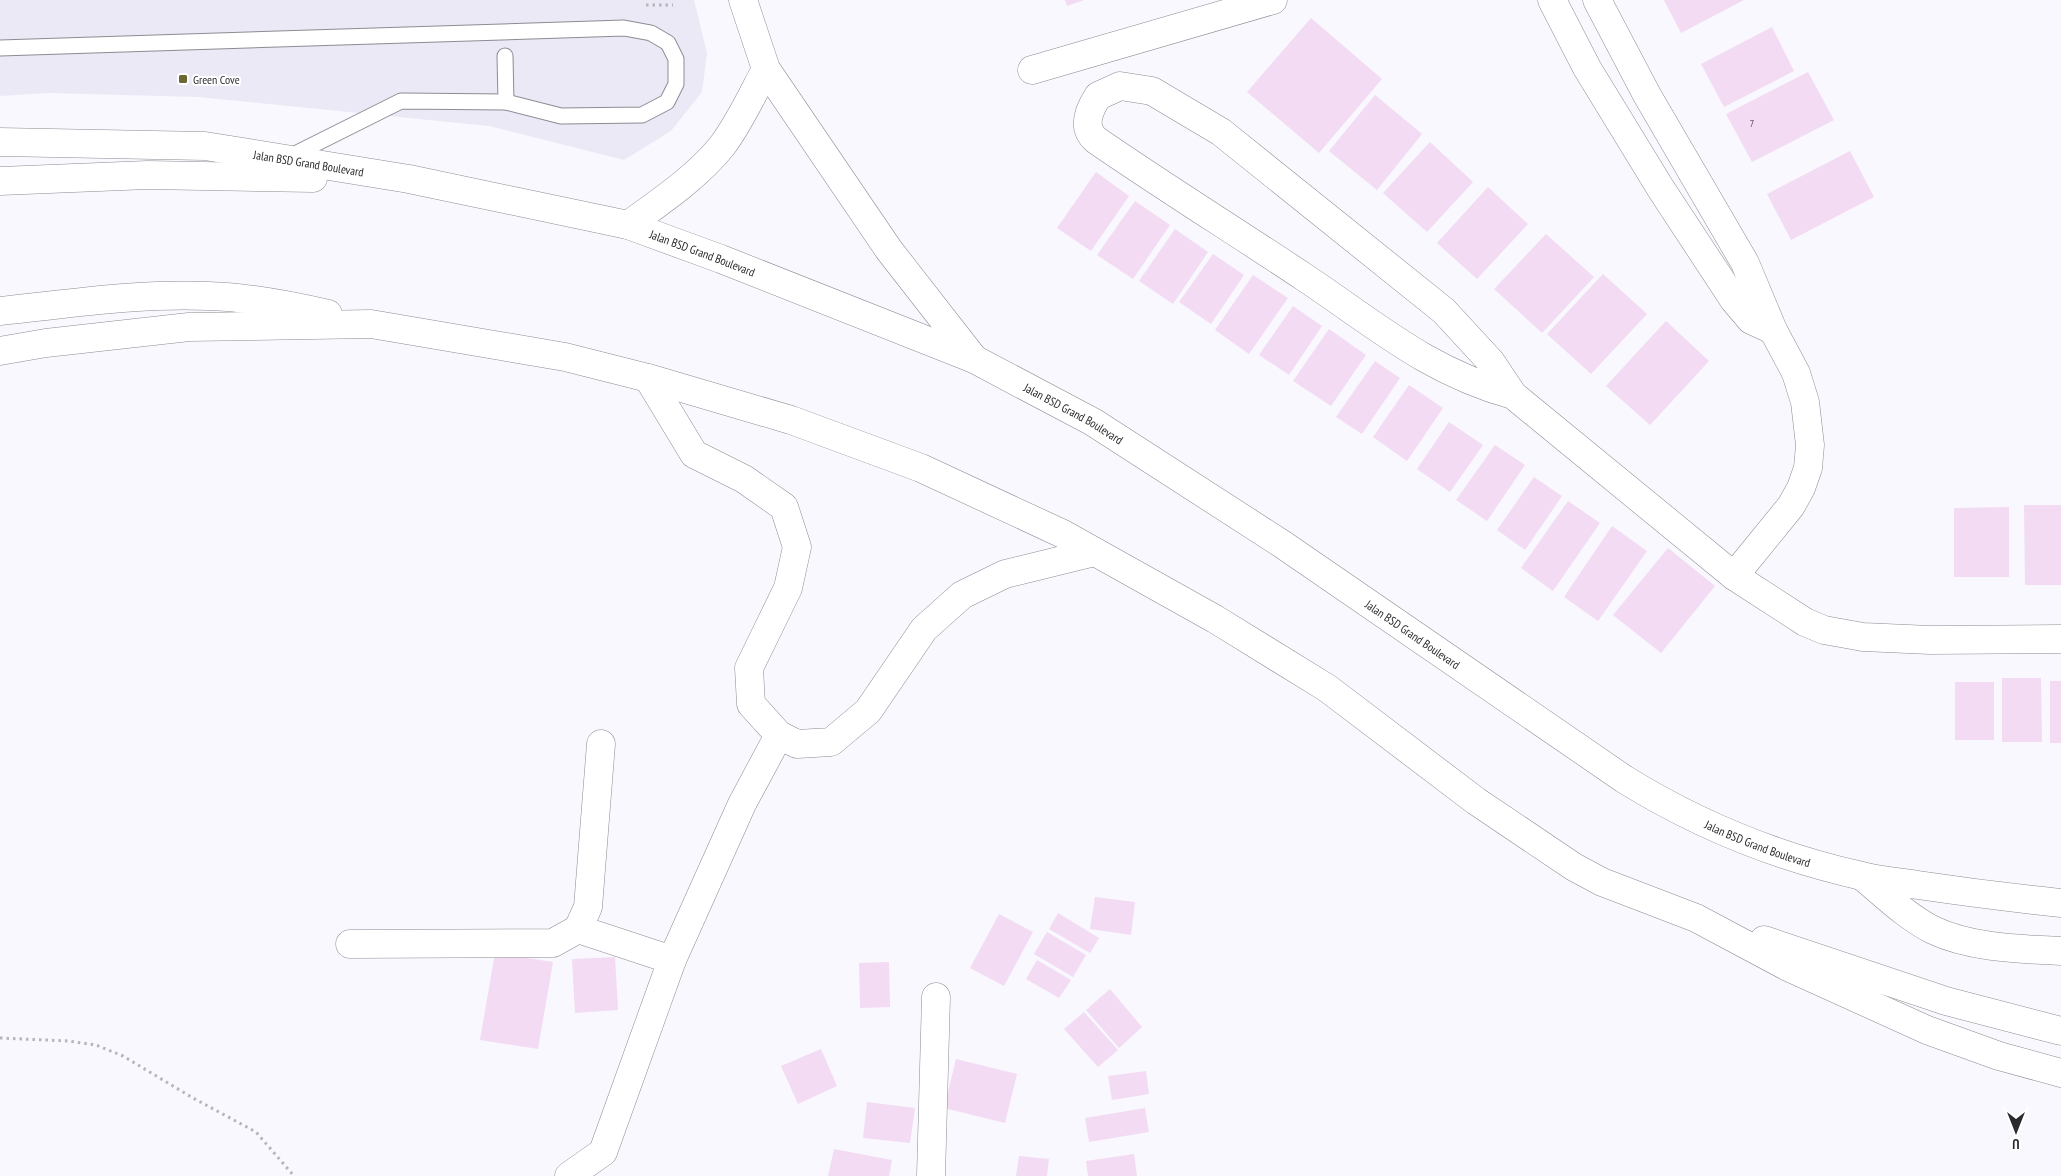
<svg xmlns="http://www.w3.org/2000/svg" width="2061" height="1176" viewBox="0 0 2061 1176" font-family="'PT Sans Narrow',sans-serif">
  <rect width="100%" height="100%" fill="#f9f8fe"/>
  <polygon fill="#eae9f5" points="0,0 694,0 707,53 702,92 671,131 624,160 489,126 198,97 48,93 0,96"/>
  <g fill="#f2dbf3">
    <polygon points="1065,0 1084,0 1067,6"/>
    <polygon points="1664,0 1744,0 1681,33"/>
    <polygon points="1311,18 1382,79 1319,153 1247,92"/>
    <polygon points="1772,27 1794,71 1724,107 1701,64"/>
    <polygon points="1808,72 1834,120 1752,162 1726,114"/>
    <polygon points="1375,95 1422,134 1377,190 1329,151"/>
    <polygon points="1430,142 1473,182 1427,232 1383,193"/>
    <polygon points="1850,151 1874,197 1791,240 1767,194"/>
    <polygon points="1096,172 1129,196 1091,251 1057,228"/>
    <polygon points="1488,187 1528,224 1477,279 1437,243"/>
    <polygon points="1135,201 1170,225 1133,279 1097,255"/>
    <polygon points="1175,229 1208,252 1173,304 1139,281"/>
    <polygon points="1546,234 1594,277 1542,333 1494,289"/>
    <polygon points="1213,254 1244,275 1211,324 1179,302"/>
    <polygon points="1603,274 1647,314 1591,374 1547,334"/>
    <polygon points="1253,275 1288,298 1249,354 1215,330"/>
    <polygon points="1293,306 1322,326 1289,375 1259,355"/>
    <polygon points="1666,321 1709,361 1650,425 1606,386"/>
    <polygon points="1329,329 1366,355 1331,406 1293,381"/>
    <polygon points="1375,361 1400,378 1362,434 1336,417"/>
    <polygon points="1409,385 1443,408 1407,461 1373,437"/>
    <polygon points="1449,422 1483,445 1450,492 1417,469"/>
    <polygon points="1495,445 1525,465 1487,521 1456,500"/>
    <polygon points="1534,477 1562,496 1525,550 1497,530"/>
    <polygon points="1568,501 1600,523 1553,591 1521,568"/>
    <polygon points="2024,505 2061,505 2061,585 2025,585"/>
    <polygon points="2009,507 2009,577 1954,577 1954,508"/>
    <polygon points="1612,526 1647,551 1598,621 1564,597"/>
    <polygon points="1668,548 1715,586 1661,653 1613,615"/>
    <polygon points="2002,678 2041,678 2042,742 2002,742"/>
    <rect x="2050" y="681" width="11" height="62"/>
    <rect x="1955" y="682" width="39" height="58"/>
    <polygon points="1095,897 1135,902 1131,935 1090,929"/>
    <polygon points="1058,913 1099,938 1090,953 1049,929"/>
    <polygon points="999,914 1033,932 1004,986 970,968"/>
    <polygon points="1047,932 1086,955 1073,977 1034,954"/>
    <polygon points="495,953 553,962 538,1049 480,1040"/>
    <polygon points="615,957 618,1010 575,1013 572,959"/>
    <polygon points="1037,960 1071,980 1059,998 1026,979"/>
    <polygon points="889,962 890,1007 860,1008 859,963"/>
    <polygon points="1110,989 1142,1027 1119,1048 1086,1010"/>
    <polygon points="1084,1012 1118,1050 1098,1067 1064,1029"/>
    <polygon points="821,1049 837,1086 798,1104 781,1066"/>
    <polygon points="956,1059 1017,1074 1005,1123 944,1108"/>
    <polygon points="1146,1071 1149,1094 1112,1100 1108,1076"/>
    <polygon points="867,1102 915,1108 910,1143 863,1138"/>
    <polygon points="1145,1108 1149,1132 1089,1142 1085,1118"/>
    <polygon points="834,1149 892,1160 889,1176 828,1176"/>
    <polygon points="1134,1154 1137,1176 1088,1176 1086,1161"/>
    <polygon points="1019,1156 1049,1159 1047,1176 1016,1176"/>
  </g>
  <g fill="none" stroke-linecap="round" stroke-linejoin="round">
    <defs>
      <g id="lane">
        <polyline points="0,48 624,28 651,33 668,43 676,59 676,84 667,102 642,115 561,116 506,102 401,101 289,157"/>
        <polyline points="505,56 506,102"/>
      </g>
      <g id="street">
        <polyline points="743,0 766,69 889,250 974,359"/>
        <polyline points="1552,0 1587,68 1661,189 1734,300 1751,320 1773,330"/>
        <polyline points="1597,0 1647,95 1745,263 1773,330 1796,373 1805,402 1810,445 1808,468 1801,488 1791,506 1734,576"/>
        <polyline points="1032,70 1273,0"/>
        <path d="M 628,225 C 660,202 697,177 722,146 C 740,122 752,95 766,69"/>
        <polyline points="648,378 694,454 744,479 784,507 797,547 788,588 749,668 751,704 779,735 797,744 831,742 868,711 924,629 962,595 1005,574 1095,552"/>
        <path d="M 1513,395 C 1427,371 1376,325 1304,277 C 1235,231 1164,187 1096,140 C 1081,127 1089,110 1098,96 L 1120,86 L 1152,91 L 1221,132 L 1444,311 L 1491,362 L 1513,395 L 1734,576 L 1805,622 L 1824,630 L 1863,637 L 1930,640 L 2061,639"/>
        <polyline points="578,929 672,960"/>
        <polyline points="350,944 553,943 578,929 588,907 601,744"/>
        <polyline points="569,1176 603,1152 672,960 742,804 779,735"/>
        <polyline points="931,1176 936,997"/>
      </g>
      <g id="primary">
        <path id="s1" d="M 0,142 L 205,146 L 409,179 L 628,225 L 721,259 L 974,359 L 1093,422 L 1282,544 L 1624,779 C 1698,825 1777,857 1862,876 C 1880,881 1899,882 1918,885 C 1965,892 2013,898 2061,903"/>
        <polyline points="0,181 148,175 313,178"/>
        <path d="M 0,311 C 69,304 139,293 208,296 C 249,297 289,305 328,314"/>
        <polyline points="0,351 46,343 189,327 371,324 565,357 648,378 791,420 921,468 1063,534 1215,619 1327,688 1476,801 1574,867 1602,882 1696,918 1788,967 1927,1030 1999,1056 2061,1073"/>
        <path d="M 1863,877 C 1885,895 1907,917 1933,930 C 1971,948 2019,949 2061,951"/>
        <polyline points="1764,940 1946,1001 2061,1031"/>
      </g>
    </defs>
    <use href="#lane" stroke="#8c8c93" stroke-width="17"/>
    <use href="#street" stroke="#8c8c93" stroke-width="29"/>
    <use href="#primary" stroke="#8c8c93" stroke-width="29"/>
    <g stroke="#b6b5ba" stroke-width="3" stroke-dasharray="2.5 4" stroke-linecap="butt">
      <polyline points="646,5 673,5"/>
      <polyline points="0,1038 68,1041 96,1045 123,1056 193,1098 256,1132 294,1176"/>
    </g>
    <use href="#lane" stroke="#fff" stroke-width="15"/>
    <use href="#street" stroke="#fff" stroke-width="28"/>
    <use href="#primary" stroke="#fff" stroke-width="28"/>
  </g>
  <rect fill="#6d6733" stroke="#fff" stroke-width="2" x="178" y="74" width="10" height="10" rx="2.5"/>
  <g text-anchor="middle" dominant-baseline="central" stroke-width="4" stroke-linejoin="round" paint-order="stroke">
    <g font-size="10" fill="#5d575f">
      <text x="1752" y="123">7</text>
    </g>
    <g font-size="12" fill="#2b2b2e" stroke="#fff" text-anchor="start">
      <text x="193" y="79">Green Cove</text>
    </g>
    <g font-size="12" fill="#2b2b2e" stroke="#fff">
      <text stroke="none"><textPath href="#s1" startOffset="310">Jalan BSD Grand Boulevard</textPath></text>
      <text stroke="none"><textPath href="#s1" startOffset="715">Jalan BSD Grand Boulevard</textPath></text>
      <text stroke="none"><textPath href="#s1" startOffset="1120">Jalan BSD Grand Boulevard</textPath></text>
      <text stroke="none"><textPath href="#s1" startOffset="1525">Jalan BSD Grand Boulevard</textPath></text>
      <text stroke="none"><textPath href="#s1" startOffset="1930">Jalan BSD Grand Boulevard</textPath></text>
    </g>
  </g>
  <g transform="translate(2016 1131) rotate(180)" stroke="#ffffff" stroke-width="4" paint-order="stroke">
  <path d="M0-4L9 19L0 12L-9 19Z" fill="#2b2b2e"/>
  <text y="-8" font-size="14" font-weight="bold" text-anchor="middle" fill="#2b2b2e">U</text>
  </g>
</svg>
